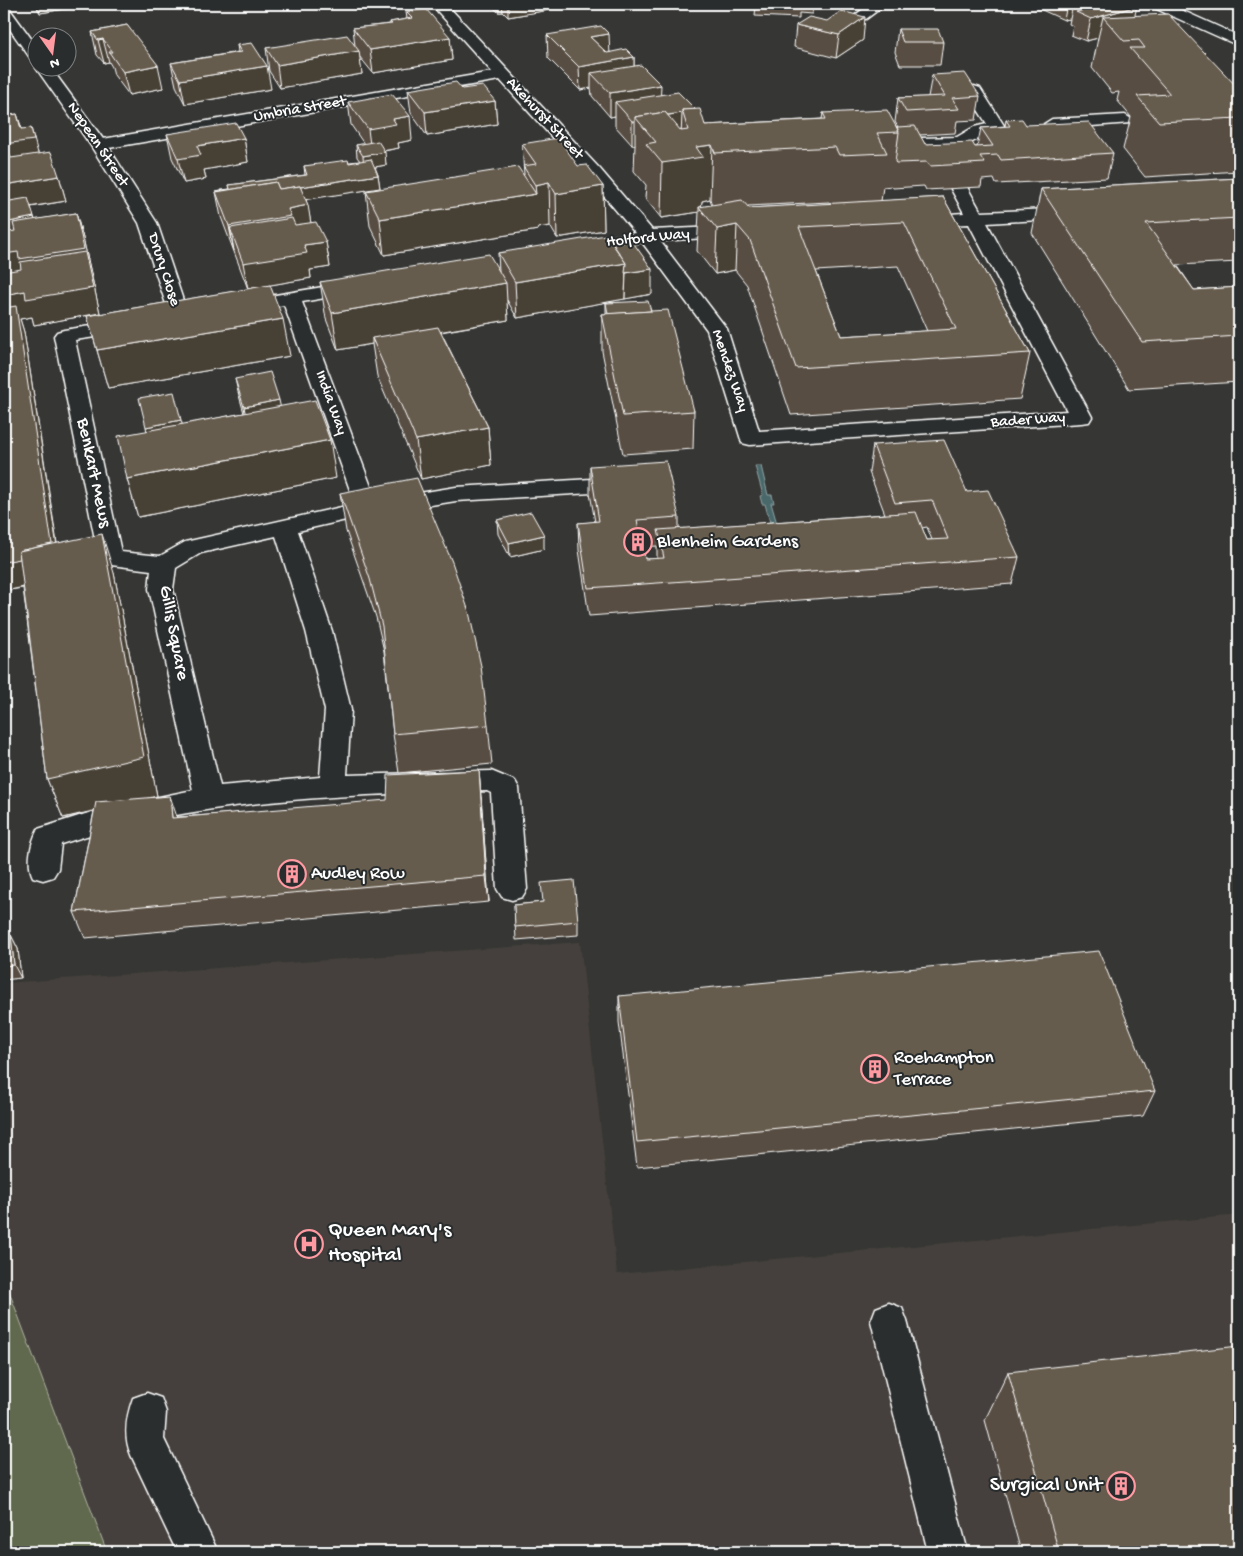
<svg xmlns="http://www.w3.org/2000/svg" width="1243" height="1556" viewBox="0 0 1243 1556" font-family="'Gochi Hand',sans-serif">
  <rect width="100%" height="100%" fill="#363634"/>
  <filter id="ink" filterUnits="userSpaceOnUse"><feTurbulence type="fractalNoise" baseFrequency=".02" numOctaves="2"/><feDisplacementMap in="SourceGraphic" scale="10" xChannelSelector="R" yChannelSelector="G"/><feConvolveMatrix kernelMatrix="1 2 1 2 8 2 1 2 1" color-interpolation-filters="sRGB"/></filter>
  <g filter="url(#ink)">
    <polygon fill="#44413c" points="580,942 617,1274 1239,1215 1239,1552 107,1552 4,1278 4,983"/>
    <polygon fill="#61684e" stroke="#b0b4a6" points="4,1278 107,1552 4,1552"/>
    <polygon fill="#49676b" stroke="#92a4a6" points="755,466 761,466 768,495 772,495 774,503 771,503 782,541 775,541 765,504 762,504 760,496 763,495"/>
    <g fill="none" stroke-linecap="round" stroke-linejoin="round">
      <defs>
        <g id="minor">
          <polygon points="431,4 446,4 600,169 652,230 736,226 742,227 745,231 742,235 736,236 660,241 727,329 759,431 1067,411 969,224 919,226 913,225 910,221 913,217 919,216 964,213 951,189 954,185 966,185 981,212 1073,208 1079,209 1082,213 1079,217 1073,218 987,223 1092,417 1089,422 1081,423 750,445 742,443 707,330 642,242 575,255 568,253 566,249 568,245 575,243 635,233 588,177 500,80 109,148 157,223 189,318 186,322 172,322 139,223 91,146 36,68 38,66 51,68 103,139 492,72"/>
          <polygon points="870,4 886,4 866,19 856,19 854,16"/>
          <polygon points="4,7 9,8 38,48 38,63 33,62 4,21"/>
          <polygon points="974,86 980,88 1005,127 1003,130 986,135 943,157 937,156 935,152 939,148 886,149 880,148 878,144 880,140 886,139 957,137 974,127 987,124 966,91"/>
          <polygon points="1125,115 1133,120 1131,123 1052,129 1044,124 1052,119"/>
          <path d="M 358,281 L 365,283 L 368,287 L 365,291 L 302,302 L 376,500 L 456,487 L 626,477 L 634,479 L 637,484 L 634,489 L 626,491 L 456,501 L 368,515 L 298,531 L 332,631 L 351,710 L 347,775 L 491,771 L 515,781 L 519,788 L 527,889 L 522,897 L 512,900 L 502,897 L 497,889 L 491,793 L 487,791 C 343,795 200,798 61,844 L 58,869 L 53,877 L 43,880 L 33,877 C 26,864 31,842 38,829 L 101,809 L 193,790 L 149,589 L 151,570 L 103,564 L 99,559 L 54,336 L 57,332 L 64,330 L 129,320 L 136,322 L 139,326 L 136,330 L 129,332 L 75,340 L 121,552 L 160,556 L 185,542 L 355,504 L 284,305 L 240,313 L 233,311 L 230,307 L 233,303 L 240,301 ZM 276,536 L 306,631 L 325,710 L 320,777 L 220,786 L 173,589 L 176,568 L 201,553 Z"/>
          <polygon points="889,1303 902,1308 907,1321 968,1552 928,1552 871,1321 876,1308"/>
          <path d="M 147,1393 L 161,1398 L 166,1412 L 164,1439 L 218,1552 L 177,1552 L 131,1455 C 123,1436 126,1417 133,1398 Z"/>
        </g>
        <polygon id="highway" points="1150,4 1168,4 1239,36 1239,46 1152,7"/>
      </defs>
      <use href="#minor" stroke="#fff" stroke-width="3"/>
      <use href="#highway" stroke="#fff" stroke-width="3"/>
      <use href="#minor" fill="#2a2d2e" fill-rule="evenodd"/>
      <use href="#highway" fill="#2a2d2e" fill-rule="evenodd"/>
    </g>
    <g fill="#584e42" stroke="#fff" fill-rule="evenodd">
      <polygon points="35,4 83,4 83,6 40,13"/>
      <polygon points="490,4 549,4 549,10 508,17 503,12 498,12"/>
      <polygon points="756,4 813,4 812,14 799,13 799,18 755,16"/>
      <polygon points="1000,4 1018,4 1012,7"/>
      <polygon points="1034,4 1132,4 1135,16 1239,89 1239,171 1145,177 1123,149 1131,117 1117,100 1119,92 1112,93 1092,68 1098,38 1086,41 1071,35 1073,26 1069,24 1070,19 1064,20 1033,6"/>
      <polygon points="406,12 450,37 452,60 373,73 359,56 362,74 280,88 269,71 266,48 355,46 353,28 390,24 390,22 407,19"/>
      <polygon points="127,25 163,88 129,95 114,75 112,67 109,62 104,63 97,55 92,32"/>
      <polygon points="796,25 863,40 836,58 794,47"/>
      <polygon points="898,29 943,42 940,65 900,65 895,52"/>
      <path d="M 547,35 L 609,52 L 634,57 L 634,66 L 661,95 L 705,125 L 822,119 L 823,113 L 898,127 L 895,122 L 898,98 L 928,97 L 932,75 L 980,96 L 976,120 L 957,121 L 955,133 L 919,135 L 925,144 L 977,147 L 981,128 L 1005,126 L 1006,120 L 1026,125 L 1113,153 L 1107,178 L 996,184 L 994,179 L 982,180 L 981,187 L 926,190 L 924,186 L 893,188 L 892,186 L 883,187 L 881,201 L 943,197 L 1030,353 L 1020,399 L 791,415 L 747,285 L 735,270 L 715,274 L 697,251 L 699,212 L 661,218 L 645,198 L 646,185 L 634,171 L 635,145 L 632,145 L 615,126 L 615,116 L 610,117 L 592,96 L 591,88 L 580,90 L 548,58 ZM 710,199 L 712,205 L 701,207 L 702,201 ZM 829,202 L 830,204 L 749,208 L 748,206 ZM 898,266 L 927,331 L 841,336 L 816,271 Z"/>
      <polygon points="237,45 271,89 185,104 176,86 171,63 238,52"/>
      <polygon points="408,90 495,101 497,124 427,136 411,113"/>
      <polygon points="348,102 412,140 398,143 399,148 384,151 386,165 375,167 378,175 380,188 306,199 311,223 326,242 330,267 310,270 311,278 270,285 290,356 108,388 87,316 248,289 221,217 216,192 230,189 229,185 305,175 304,166 360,161 357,157 356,145 364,144 351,125"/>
      <polygon points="4,110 6,116 17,114 22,129 39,154 59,176 66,201 31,207 35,220 76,213 83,238 100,313 34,325 32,317 20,319 24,332 57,543 114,573 157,796 151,797 178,817 481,797 489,902 85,938 74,912 94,811 63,818 47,779 23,588 10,590 4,308"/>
      <polygon points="167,134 244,138 248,162 204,170 206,179 184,183 172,158"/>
      <polygon points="522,144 578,166 603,186 604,230 557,238 550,226 538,228 538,230 384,255 370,226 366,191 524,175"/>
      <polygon points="1239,178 1239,262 1177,265 1194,290 1239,287 1239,382 1129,389 1032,233 1041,189"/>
      <polygon points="613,244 652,294 517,318 507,300 508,320 441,332 488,427 491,465 421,479 377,376 372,344 338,350 326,319 320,282 499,271 498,253"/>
      <polygon points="606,303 651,311 694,411 693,449 623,454 602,351 602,314 606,314"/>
      <polygon points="235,379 280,407 336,478 138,517 127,479 182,425 244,413 238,392"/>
      <path d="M 873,445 L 967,492 L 1019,557 L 1012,584 L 589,616 L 579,550 L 578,523 L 595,522 L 590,493 L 590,466 L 679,517 L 679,529 L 885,514 L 869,472 ZM 927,527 L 932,540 L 927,540 L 922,528 ZM 657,546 L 657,559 L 645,559 L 643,547 Z"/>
      <polygon points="340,493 488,725 492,764 399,773 393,734 384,651 376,617 346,531"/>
      <polygon points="497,520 544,549 510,557 498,534"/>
      <polygon points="543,902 578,921 578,935 516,940 514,905"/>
      <polygon points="11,935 18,949 21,978 4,980 4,937"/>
      <polygon points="619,996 1155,1091 1143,1116 637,1167 619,1022"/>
      <polygon points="1008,1372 1239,1552 1021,1552 985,1420"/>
    </g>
    <g fill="#474036" stroke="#fff">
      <polygon points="38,4 83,4 83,6 40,13"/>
      <polygon points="498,4 502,4 503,12 498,12"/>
      <polygon points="508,4 549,4 549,10 508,17"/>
      <polygon points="1012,4 1018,4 1012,7"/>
      <polygon points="1067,4 1073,4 1070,19 1064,20"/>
      <polygon points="1137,6 1132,28 1103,17 1098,38 1086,41 1091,19"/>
      <polygon points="865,17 863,40 836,58 839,35"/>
      <polygon points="609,34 610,56 590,37"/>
      <polygon points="450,37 452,60 373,73 370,50"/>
      <polygon points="103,39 109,62 104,63 98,40"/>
      <polygon points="359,51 362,74 280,88 277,65"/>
      <polygon points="634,57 634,80 591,73 591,88 580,90 579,67"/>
      <polygon points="158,65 163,88 129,95 123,72"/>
      <polygon points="267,66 271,89 185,104 180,80"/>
      <polygon points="661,85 660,108 615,102 615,116 610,117 610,93"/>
      <polygon points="495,101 497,124 427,136 425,112"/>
      <polygon points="682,113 681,137 638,120"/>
      <polygon points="17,114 25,141 31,128 41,164 4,169 4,144"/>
      <polygon points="410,116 412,140 398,143 399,148 371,153 368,129 393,119"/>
      <rect x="632" y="121" width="3" height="24"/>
      <polygon points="244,138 248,162 204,170 206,179 184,183 178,159 197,146"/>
      <polygon points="712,145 710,199 702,201 701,210 699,207 699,212 661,218 662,163 696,147"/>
      <polygon points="385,152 386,165 364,169 363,156"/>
      <polygon points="378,175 380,188 227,212 224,199"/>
      <polygon points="59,176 66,201 4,211 4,185"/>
      <polygon points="549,182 550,226 538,228 538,230 384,255 380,219 536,194 535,185"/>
      <polygon points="603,186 604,230 557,238 556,194"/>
      <polygon points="308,205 312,230 230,228 234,251 229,226 288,209"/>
      <polygon points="76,213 83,238 100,313 34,325 32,317 20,319 24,332 62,579 10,590 4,573 9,321 4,306 4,295 25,291 93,288 4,280 4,254"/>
      <polygon points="34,217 42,242 4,249 4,223"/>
      <polygon points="737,225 735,270 715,274 717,229"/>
      <polygon points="326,242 330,267 310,270 311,278 248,289 243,263 304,245"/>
      <polygon points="626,263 625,299 517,318 515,282"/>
      <polygon points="652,269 652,294 625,299 626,273"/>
      <polygon points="506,283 508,320 374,343 372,338 372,344 338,350 332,313"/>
      <polygon points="283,319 290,356 108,388 97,350"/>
      <polygon points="279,400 282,414 247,421 244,407"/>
      <polygon points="181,420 185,434 149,441 146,427"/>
      <polygon points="488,427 491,465 421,479 416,440"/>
      <polygon points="330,440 336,478 138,517 127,479"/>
      <polygon points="102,534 114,573 157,796 63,818 47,779"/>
      <polygon points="544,535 544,549 510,557 509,543"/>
      <polygon points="479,770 481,797 489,902 486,876"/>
      <polygon points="170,796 179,823 172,818"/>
      <polygon points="11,935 18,949 21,978 14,965"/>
    </g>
    <g fill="#665b4d" stroke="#fff" fill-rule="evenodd">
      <polygon points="1078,4 1132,4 1137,6 1091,19 1076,12 1089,9"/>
      <polygon points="426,9 450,37 370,50 353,28 392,24 390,22 412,18 406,12"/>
      <polygon points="841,11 865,17 839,35 796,25 809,17 827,21"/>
      <polygon points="1168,14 1239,89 1239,118 1159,122 1137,96 1170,94 1130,48 1145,48 1139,40 1124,41 1103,17"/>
      <polygon points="127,25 158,65 123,72 109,52 113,52 103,39 98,40 92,32"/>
      <polygon points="601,26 609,34 590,37 607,53 626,49 634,57 579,67 547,35"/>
      <polygon points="898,29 938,29 943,42 903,42"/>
      <polygon points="347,35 359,51 277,65 266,48"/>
      <polygon points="252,43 267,66 180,80 171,63 241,52 237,45"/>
      <polygon points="641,65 661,85 610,93 591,73"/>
      <polygon points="965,73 980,96 952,98 959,109 906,112 898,98 945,96 932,75"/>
      <polygon points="456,82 462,89 483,86 495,101 425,112 408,90"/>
      <polygon points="678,92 696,110 682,110 682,113 668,115 665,112 635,117 635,121 632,121 615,102"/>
      <polygon points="392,94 410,116 393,119 396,124 368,129 348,102"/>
      <polygon points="700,109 705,125 826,119 823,113 887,110 899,132 877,133 887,153 839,155 835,147 715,153 712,145 696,147 703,157 662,163 646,144 656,142 635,117 665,112 681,131 688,130 682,110"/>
      <polygon points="17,114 21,129 31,128 34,140 4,144 4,116"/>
      <polygon points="1022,119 1026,125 1089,122 1113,153 1001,160 998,155 980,156 985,163 930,166 927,162 896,163 895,162 899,132 897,127 915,126 925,144 972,142 975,147 993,146 981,128 1010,126 1006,120"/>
      <polygon points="236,123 244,138 197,146 201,155 178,159 167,134"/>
      <polygon points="558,138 578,166 587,165 603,186 556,194 549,182 535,185 523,166 536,164 522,144"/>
      <polygon points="378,141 385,152 363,156 356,145"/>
      <polygon points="4,151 8,151 11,158 51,152 59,176 4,185"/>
      <polygon points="371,159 378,175 300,187 300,186 279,189 276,182 222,191 221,190 230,189 229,185 307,175 304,166 348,160 349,163"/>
      <polygon points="518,167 536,194 380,219 366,191"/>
      <polygon points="1239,178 1239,218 1146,223 1194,290 1239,287 1239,336 1142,342 1041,189"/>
      <polygon points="276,182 279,189 300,186 308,205 288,209 291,216 229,226 216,192"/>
      <path d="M 943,197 L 1030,353 L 796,368 L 750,240 L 737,225 L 717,229 L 699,207 L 742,200 L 749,208 ZM 904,222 L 956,329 L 841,336 L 799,227 Z"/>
      <polygon points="28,198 34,217 4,223 4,202"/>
      <polygon points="76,213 84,249 19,259 18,252 4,254 4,233 15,231 13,223"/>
      <polygon points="292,218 295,225 316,222 326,242 304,245 307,253 243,263 230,228"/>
      <polygon points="606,235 626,263 515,282 498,253"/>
      <polygon points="632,241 652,269 625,273 626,263 613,244"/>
      <polygon points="85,252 93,288 26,299 25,291 4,295 4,272 21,269 20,262"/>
      <polygon points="489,254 506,283 332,313 320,282"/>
      <polygon points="270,285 283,319 97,350 87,316"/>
      <polygon points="648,301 651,311 608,314 606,303"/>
      <polygon points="16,306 52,544 19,551 20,559 4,562 4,308"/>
      <polygon points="668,310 694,411 623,416 602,314"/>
      <polygon points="438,327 488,427 416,440 372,338"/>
      <polygon points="270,372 279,400 244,407 235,379"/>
      <polygon points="174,392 181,420 146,427 139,398"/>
      <polygon points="315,400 330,440 127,479 118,436"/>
      <polygon points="944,440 967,492 988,490 1019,557 588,588 578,523 599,521 590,466 666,461 679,517 637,520 645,559 664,558 658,530 916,512 927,540 948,539 932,500 895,503 873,445"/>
      <polygon points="417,478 452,562 469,612 481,666 488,725 393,734 382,626 370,579 340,493"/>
      <polygon points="531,512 544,535 509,543 497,520"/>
      <polygon points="102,534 144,757 47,779 19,551"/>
      <polygon points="479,770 486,876 74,912 96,802 170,796 172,818 387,800 388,775"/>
      <polygon points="574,880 578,921 515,927 514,905 543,902 541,883"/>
      <polygon points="11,935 14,965 4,966 4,937"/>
      <polygon points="1099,951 1155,1091 637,1142 619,996"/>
      <polygon points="1239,1346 1239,1552 1059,1552 1008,1372"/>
    </g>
  </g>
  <defs>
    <symbol id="building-ring" viewBox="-11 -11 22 22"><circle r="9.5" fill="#2a2d2e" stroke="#ff9aa2" stroke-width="1.5"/><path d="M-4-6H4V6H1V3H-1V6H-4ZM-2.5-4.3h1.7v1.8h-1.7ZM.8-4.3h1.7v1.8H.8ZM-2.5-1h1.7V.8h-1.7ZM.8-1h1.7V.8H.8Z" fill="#ff9aa2"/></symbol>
    <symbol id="hospital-ring" viewBox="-11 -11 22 22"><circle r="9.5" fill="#2a2d2e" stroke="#ff9aa2" stroke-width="1.5"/><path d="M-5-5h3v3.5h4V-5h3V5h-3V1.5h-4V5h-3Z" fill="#ff9aa2"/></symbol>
  </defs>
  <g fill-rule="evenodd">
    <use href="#building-ring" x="622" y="526" width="32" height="32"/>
    <use href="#building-ring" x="276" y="858" width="32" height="32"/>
    <use href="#building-ring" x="859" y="1053" width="32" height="32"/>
    <use href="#hospital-ring" x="293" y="1228" width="32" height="32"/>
    <use href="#building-ring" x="1105" y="1470" width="32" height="32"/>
  </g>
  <g text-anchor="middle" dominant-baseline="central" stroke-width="4" stroke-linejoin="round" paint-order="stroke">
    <g font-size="16" fill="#fff" stroke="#2a2d2e">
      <text transform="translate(300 110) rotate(-10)">Umbria Street</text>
      <text transform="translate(544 119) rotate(47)">Akehurst Street</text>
      <text transform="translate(97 145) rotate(56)">Nepean Street</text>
      <text transform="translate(648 239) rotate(-6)">Holford Way</text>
      <text transform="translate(163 270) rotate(72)">Drury Close</text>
      <text transform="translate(729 371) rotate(71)">Mendez Way</text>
      <text transform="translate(330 403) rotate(70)">India Way</text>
      <text transform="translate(1028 421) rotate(-4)">Bader Way</text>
    </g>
    <g font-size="19" fill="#fff" stroke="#2a2d2e">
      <text transform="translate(93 473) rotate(78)">Benkart Mews</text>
      <text transform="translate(173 633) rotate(79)">Gillis Square</text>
    </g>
    <g font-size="19" fill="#fff" stroke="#2a2d2e" text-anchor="start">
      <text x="657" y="542">Blenheim Gardens</text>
      <text x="311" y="874">Audley Row</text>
      <text x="894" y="1058">Roehampton<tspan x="894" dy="22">Terrace</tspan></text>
    </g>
    <g font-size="22" fill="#fff" stroke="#2a2d2e" text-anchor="start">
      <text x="328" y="1231">Queen Mary's<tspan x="328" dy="25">Hospital</tspan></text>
      <text x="1102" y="1486" text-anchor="end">Surgical Unit</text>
    </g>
  </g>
  <rect width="1243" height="1556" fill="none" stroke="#2a2d2e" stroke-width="20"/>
  <rect x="10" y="10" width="1223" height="1536" fill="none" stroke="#fff" stroke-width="2" filter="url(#ink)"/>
  <g transform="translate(52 52) rotate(166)"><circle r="24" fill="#2a2d2e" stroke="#7f8182"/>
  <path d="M0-4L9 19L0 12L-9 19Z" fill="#ff9aa2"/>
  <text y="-8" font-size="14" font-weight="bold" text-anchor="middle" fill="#ffffff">N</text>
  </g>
</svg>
